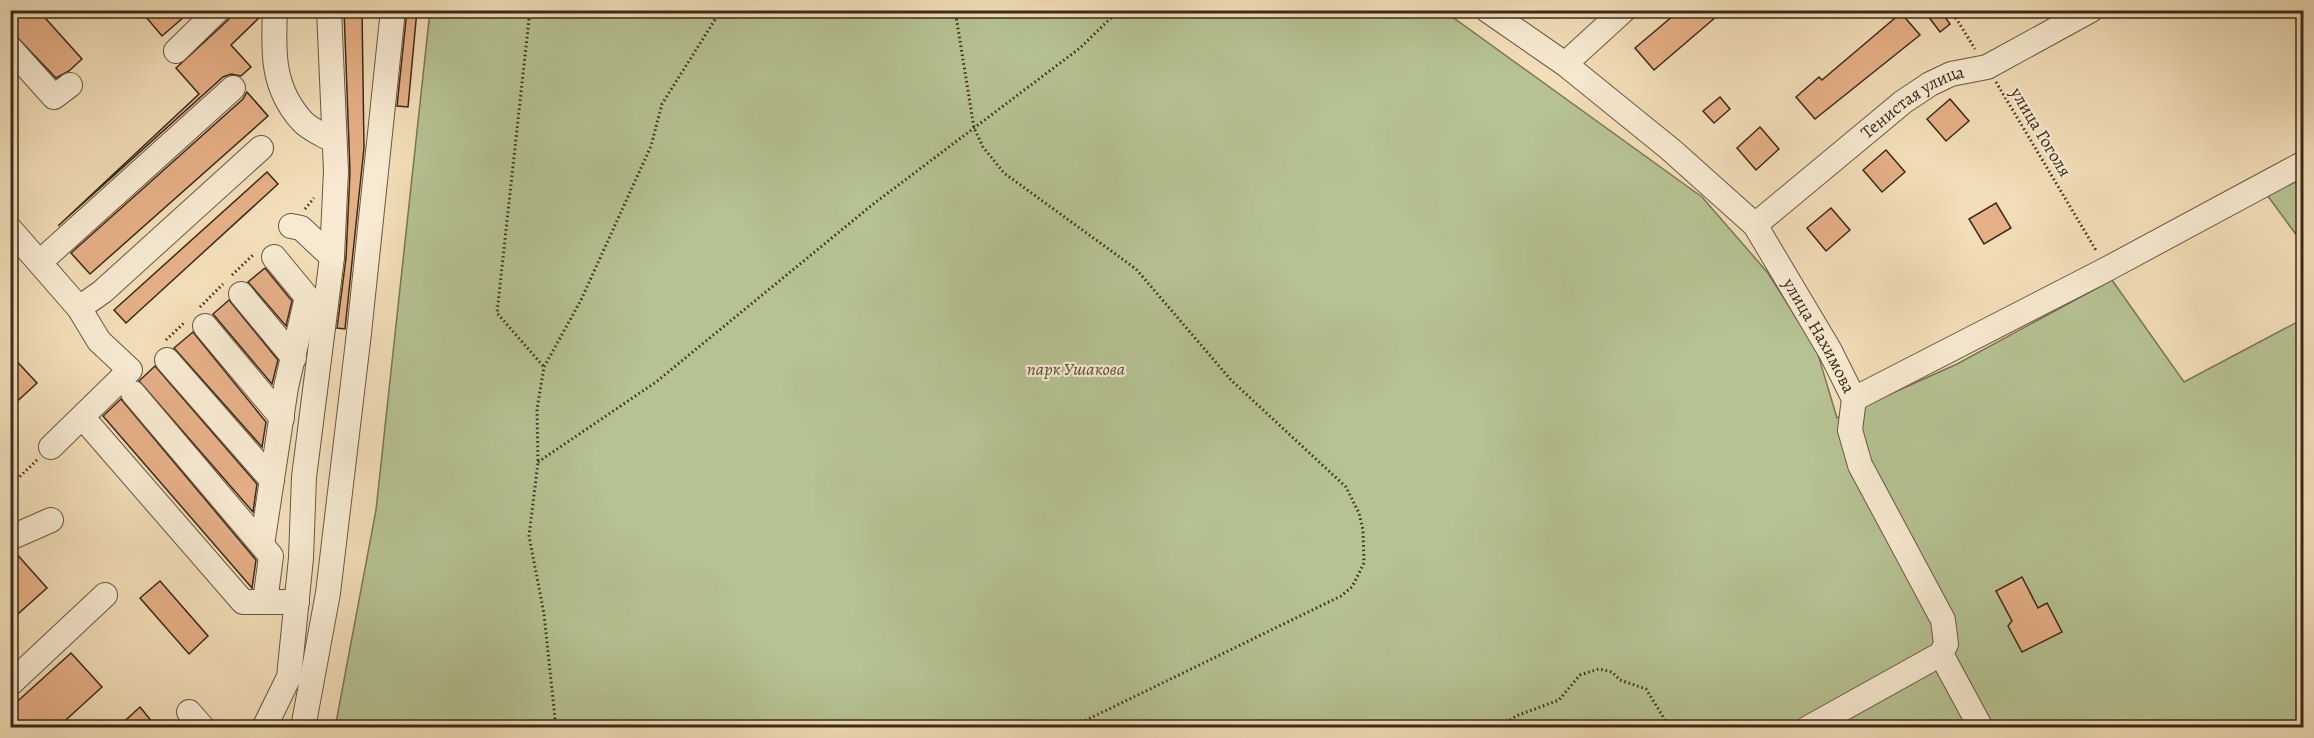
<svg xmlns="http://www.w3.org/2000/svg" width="2314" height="738" viewBox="0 0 2314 738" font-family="Alegreya,serif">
  <rect width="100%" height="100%" fill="#f2deb8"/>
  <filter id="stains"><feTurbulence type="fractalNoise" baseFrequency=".00333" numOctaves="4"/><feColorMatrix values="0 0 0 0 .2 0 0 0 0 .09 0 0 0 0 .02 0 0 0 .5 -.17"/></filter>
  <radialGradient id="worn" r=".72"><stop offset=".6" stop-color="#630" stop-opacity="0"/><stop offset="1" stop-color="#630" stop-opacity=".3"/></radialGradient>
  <g fill="#b6c292" stroke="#787656" stroke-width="1.5">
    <polygon points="430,11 1444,11 1702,197 1768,273 1817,351 1837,418 1957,364 2112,280 2184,382 2303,319 2303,727 335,728 376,510"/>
    <polygon points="2303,175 2303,244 2267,195"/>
  </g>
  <g fill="#e6b087" stroke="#3a2b1a" stroke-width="1.5">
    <polygon points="10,10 38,10 82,59 69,71 56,78 10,30"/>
    <polygon points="140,10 192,10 162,36"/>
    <polygon points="235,10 261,10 260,17 231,45 251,67 241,76 231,74 223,77 58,226 199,94 176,68 228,20"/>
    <polygon points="344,10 362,10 364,148 345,329 337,328 346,258 350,172"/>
    <polygon points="407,10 417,10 408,107 397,106"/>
    <polygon points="1680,10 1724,10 1654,70 1635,48"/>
    <polygon points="1935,10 1940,10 1950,24 1940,32 1928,16"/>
    <polygon points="1901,13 1920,35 1815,119 1796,97 1819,77 1822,80"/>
    <polygon points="247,92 268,116 90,274 71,253 243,99"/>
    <polygon points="1720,97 1730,109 1714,123 1703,111"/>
    <polygon points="1950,99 1969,121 1946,141 1927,119"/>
    <polygon points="1760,127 1779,149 1756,170 1737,148"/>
    <polygon points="1886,150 1905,172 1882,192 1863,170"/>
    <polygon points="267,172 278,184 126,323 114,310"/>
    <polygon points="1996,203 2011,228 1984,244 1969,219"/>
    <polygon points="1831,208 1850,230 1826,251 1807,228"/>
    <polygon points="265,268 292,301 286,326 248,282"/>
    <polygon points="229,300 278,360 272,384 213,314"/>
    <polygon points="193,332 266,422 262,447 174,348"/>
    <polygon points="10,354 37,383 10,408"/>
    <polygon points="155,366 257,484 253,512 139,381"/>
    <polygon points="121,399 256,560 252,588 103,416"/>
    <polygon points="14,551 47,588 10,621 10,552"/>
    <polygon points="2022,577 2038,608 2047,603 2062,632 2022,652 2008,626 2012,621 1996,591"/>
    <polygon points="160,581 208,636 189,654 140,598"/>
    <polygon points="71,653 102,687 57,728 10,728 10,708"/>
    <polygon points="140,707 157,728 117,728"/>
  </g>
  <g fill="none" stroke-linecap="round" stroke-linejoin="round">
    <defs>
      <g id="minor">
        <path d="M 275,10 C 273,52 272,88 302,121 C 310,130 324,135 334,141"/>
        <path id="s1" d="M 1487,10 L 1565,64 L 1670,149 L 1755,225 L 1830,351 L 1854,399"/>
        <polyline points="10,48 54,97 70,85"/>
        <polyline points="176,51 218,10"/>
        <polyline points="1565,64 1624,10"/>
        <path id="s2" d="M 1755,225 L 1903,102 L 1930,84 L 1951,74 L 1987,67 L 2091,10"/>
        <polyline points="291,226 301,228 332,257"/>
        <polyline points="10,229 79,308 99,341 130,370 51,447"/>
        <polyline points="40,262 233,88"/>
        <polyline points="241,294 294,358"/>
        <polyline points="79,308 102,292 261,148"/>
        <polyline points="205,326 282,418"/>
        <polyline points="167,360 272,480"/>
        <polyline points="133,393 271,556 265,602"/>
        <polyline points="1854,399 2107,269 2304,163"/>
        <polyline points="91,427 243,602 297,602"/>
        <polyline points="10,538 51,520"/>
        <polyline points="262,545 286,387 307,297 274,257"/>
        <polyline points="1941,654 1981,728"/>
        <polyline points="10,684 105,595"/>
        <polyline points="189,712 203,728"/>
        <polyline points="264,728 289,677 301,558 304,477 332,257 336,171 329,10"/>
        <polyline points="303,728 328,593 359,333 393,10"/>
        <polyline points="1808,728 1941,654 1946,644 1943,620 1860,465 1850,430 1854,399"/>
      </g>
    </defs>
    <use href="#minor" stroke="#685842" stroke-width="26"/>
    <g stroke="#3a2b1a" stroke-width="3" stroke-dasharray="1.5 3" stroke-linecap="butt">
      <polyline points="530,10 497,313 544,367"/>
      <polyline points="955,10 974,128 983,147 1004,173 1136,269 1231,380 1346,487 1359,513 1363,530 1364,563 1352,587 1341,596 1070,728"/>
      <polyline points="1951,10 1975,49"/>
      <polyline points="1996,82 2097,252"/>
      <polyline points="305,209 314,198"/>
      <polyline points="232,275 253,255"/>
      <polyline points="200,307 223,284"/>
      <polyline points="166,340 185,322"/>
      <polyline points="538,462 656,382 872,205 1080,48 1119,10"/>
      <polyline points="10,486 37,460"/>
      <polyline points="556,728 544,614 529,536 538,462 537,409 544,367 581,300 651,146 662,104 721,10"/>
      <polyline points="1499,728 1516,716 1559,700 1580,675 1599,669 1612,672 1620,680 1646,689 1670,728"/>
    </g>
    <use href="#minor" stroke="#f7ead1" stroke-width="24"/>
  </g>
  <g text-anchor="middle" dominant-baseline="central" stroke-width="4.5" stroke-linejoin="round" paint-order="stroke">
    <g font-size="18" fill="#3a2b1a" stroke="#f7ead1">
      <text stroke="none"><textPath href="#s2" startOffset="201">Тенистая улица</textPath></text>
      <text transform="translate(2041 132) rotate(59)">улица Гоголя</text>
      <text stroke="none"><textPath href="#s1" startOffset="472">улица Нахимова</textPath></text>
    </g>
    <g font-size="18" font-style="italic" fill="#595138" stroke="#f7ead1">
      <text x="1076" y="369">парк Ушакова</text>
    </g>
  </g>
  <rect width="2314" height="738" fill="none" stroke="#f2deb8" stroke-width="36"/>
  <rect x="12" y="12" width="2290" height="714" fill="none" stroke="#3a2b1a" stroke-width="3"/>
  <rect x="18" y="18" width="2278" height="702" fill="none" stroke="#3a2b1a" stroke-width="1.5"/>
  <rect width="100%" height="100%" filter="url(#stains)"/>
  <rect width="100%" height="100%" fill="url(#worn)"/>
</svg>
